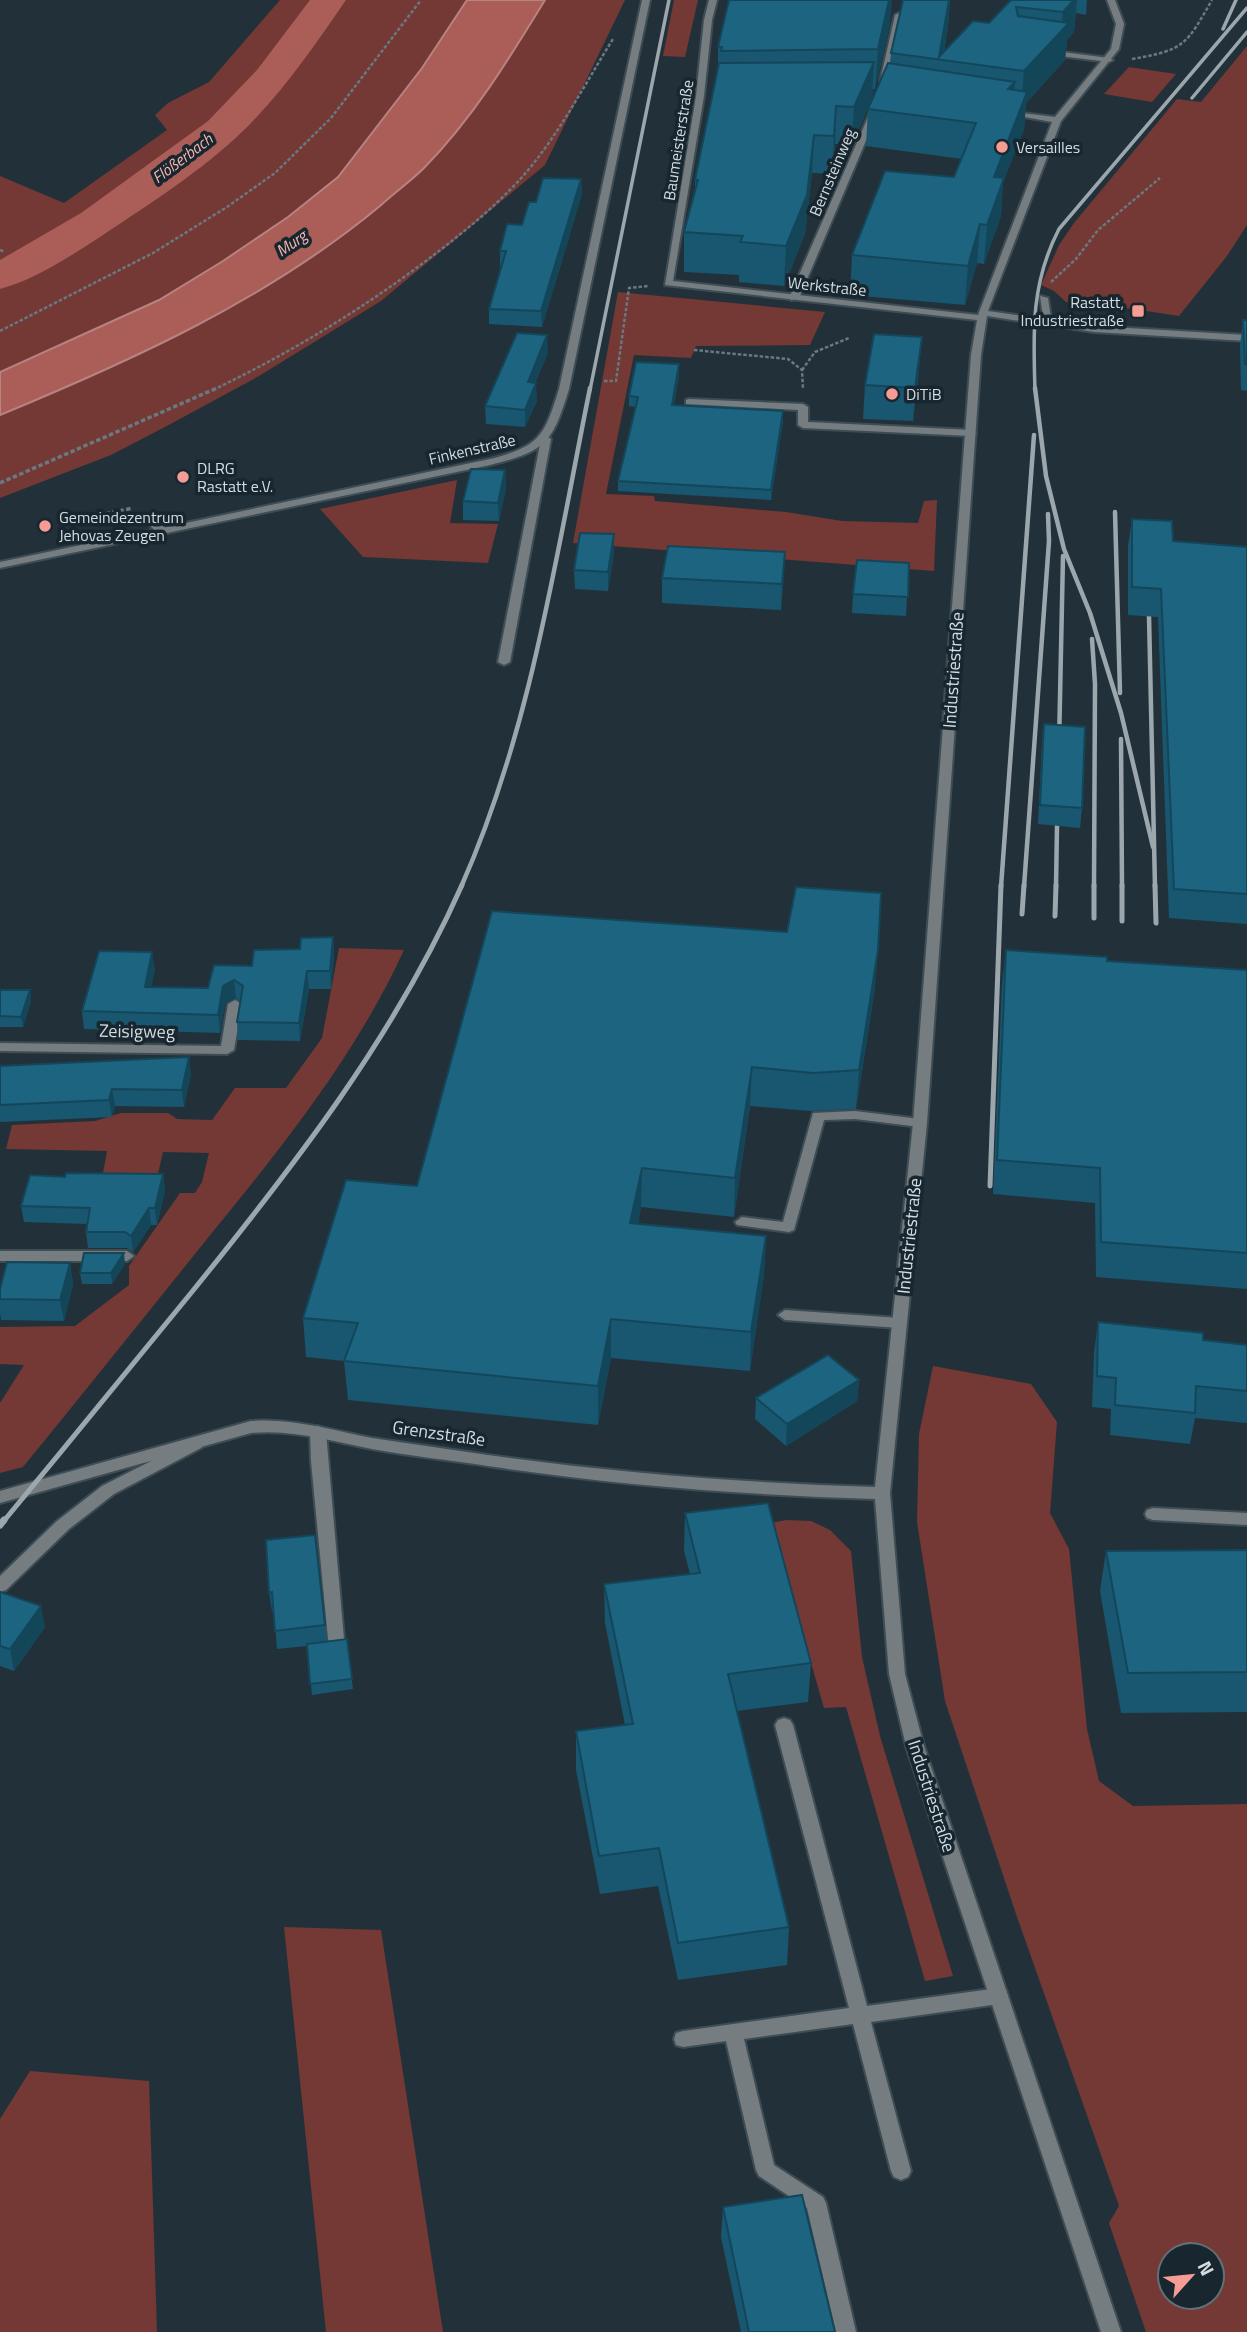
<svg xmlns="http://www.w3.org/2000/svg" width="1247" height="2332" viewBox="0 0 1247 2332" font-family="'Titillium Web',sans-serif">
  <rect width="100%" height="100%" fill="#223139"/>
  <g fill="#743835" fill-rule="evenodd">
    <path d="M 280,0 L 467,0 L 422,68 L 338,177 L 288,217 L 223,261 L 159,300 L 0,372 L 0,280 C 62,252 115,214 170,175 L 61,240 L 0,270 L 0,176 L 64,203 L 167,130 L 155,115 L 168,103 L 209,82 Z"/>
    <path d="M 545,0 L 625,0 L 545,165 L 381,301 L 259,376 L 165,427 L 111,455 L 0,498 L 0,415 C 133,360 268,299 380,206 C 394,193 411,181 424,168 C 473,118 509,59 545,0 Z"/>
    <polygon points="674,0 698,0 685,57 663,56"/>
    <polygon points="1247,46 1247,225 1227,256 1179,316 1126,308 1089,307 1066,302 1054,291 1041,285 1059,245 1074,223 1177,99 1201,102"/>
    <polygon points="1129,67 1176,74 1152,102 1104,94"/>
    <polygon points="618,292 825,312 810,345 696,346 691,358 634,355 606,494 654,496 655,501 786,512 842,521 918,523 924,501 937,500 934,571 573,543"/>
    <polygon points="457,480 450,523 498,524 488,563 363,557 320,509"/>
    <path d="M 339,948 L 404,950 C 355,1057 281,1148 207,1239 C 146,1315 85,1391 23,1467 L 0,1473 L 0,1403 L 24,1365 L 0,1364 L 0,1327 L 75,1326 L 129,1285 L 129,1266 L 180,1193 L 195,1193 L 202,1182 L 209,1153 L 163,1152 L 158,1174 L 103,1173 L 107,1151 L 6,1149 L 12,1125 L 95,1121 L 121,1113 L 168,1113 L 177,1119 L 212,1120 L 235,1088 L 286,1088 L 322,1038 Z"/>
    <path d="M 933,1366 L 1031,1384 L 1057,1422 L 1050,1513 L 1069,1549 L 1087,1729 L 1099,1781 L 1133,1806 L 1247,1804 L 1247,2332 L 1146,2332 L 1109,2223 L 1119,2206 L 1016,1914 L 945,1701 L 917,1522 L 919,1434 ZM 1212,2255 L 1212,2297 L 1170,2297 L 1170,2255 Z"/>
    <polygon points="786,1520 811,1521 830,1530 851,1551 862,1657 880,1736 953,1976 925,1981 846,1707 824,1708 771,1523"/>
    <polygon points="284,1927 381,1930 443,2332 326,2332"/>
    <polygon points="30,2071 149,2081 157,2332 0,2332 0,2119"/>
  </g>
  <path fill="#ab5d58" stroke="#b78381" stroke-width="2" d="M 467,0 L 545,0 C 509,59 473,118 424,168 C 411,181 394,193 380,206 C 268,299 133,360 0,415 L 0,372 L 159,300 L 223,261 L 288,217 L 338,177 L 422,68 Z"/>
  <g fill="none" stroke-linecap="round" stroke-linejoin="round">
    <path fill="#ab5d58" fill-rule="evenodd" d="M 310,0 L 346,0 C 315,45 283,92 244,130 C 203,170 151,203 103,235 C 72,255 37,279 0,289 L 0,260 L 81,213 L 208,121 L 257,70 Z"/>
    <defs>
      <g id="service">
        <polygon points="899,13 903,15 888,81 884,83 880,81 895,15"/>
        <polygon points="1047,50 1109,58 1113,60 1109,62 1044,54 1043,52"/>
        <polygon points="872,108 879,110 799,298 791,300 789,298"/>
        <polygon points="1040,296 1048,298 1052,325 1044,323"/>
        <polygon points="689,399 803,404 808,407 808,422 971,430 976,433 971,436 803,428 798,425 798,410 686,404 686,400"/>
        <polygon points="546,436 551,439 510,662 504,665 498,662 541,439"/>
        <path d="M 153,520 L 167,529 L 167,533 C 159,535 152,529 148,523 Z"/>
        <polygon points="855,1111 920,1119 927,1123 920,1127 855,1119 824,1120 794,1230 789,1232 737,1225 735,1222 742,1217 783,1222 813,1113"/>
        <polygon points="785,1310 900,1318 905,1319 907,1323 905,1327 900,1328 785,1320 778,1315"/>
        <polygon points="318,1426 323,1428 326,1432 344,1639 342,1644 336,1645 330,1644 328,1639 311,1461 310,1432 313,1428"/>
        <polygon points="196,1438 201,1440 204,1444 201,1448 114,1494 69,1529 6,1590 0,1592 0,1576 57,1521 102,1486"/>
        <polygon points="1153,1508 1247,1513 1247,1525 1153,1520 1147,1518 1145,1514 1147,1510"/>
        <polygon points="784,1718 790,1720 793,1725 867,2006 999,1988 1006,1990 1008,1996 1006,2002 999,2004 871,2022 911,2171 908,2177 901,2180 894,2177 891,2171 853,2024 744,2039 774,2165 823,2197 826,2203 856,2332 836,2332 807,2208 759,2176 756,2170 726,2041 683,2047 676,2045 674,2039 676,2033 683,2031 849,2008 775,1725 778,1720"/>
      </g>
      <g id="minor">
        <path d="M 642,0 L 650,0 L 569,389 C 552,444 546,451 490,465 L 0,568 L 0,562 L 490,459 C 540,446 544,437 559,389 Z"/>
        <path d="M 709,0 L 717,0 L 712,20 L 704,96 L 673,281 L 978,315 L 1052,122 L 1002,113 L 1006,111 L 1055,117 L 1111,49 L 1116,24 L 1107,0 L 1115,0 L 1124,24 L 1119,49 L 1061,121 L 988,311 L 1094,326 L 1247,335 L 1247,341 L 1094,332 L 987,316 L 981,355 L 927,1123 L 890,1493 L 905,1674 L 924,1746 L 1121,2332 L 1101,2332 L 906,1746 L 889,1674 L 875,1499 C 745,1495 616,1485 488,1466 C 449,1460 410,1456 372,1449 C 331,1441 293,1429 251,1433 L 0,1503 L 0,1491 L 251,1421 C 293,1418 331,1430 372,1438 C 410,1444 449,1449 488,1455 C 616,1473 745,1483 875,1487 L 913,1123 L 971,355 L 977,320 L 665,285 L 696,96 L 704,20 Z"/>
        <polygon points="235,1000 242,1004 234,1050 227,1054 0,1051 0,1043 221,1046 228,1004"/>
        <polygon points="0,1251 127,1251 134,1256 127,1261 0,1261"/>
      </g>
    </defs>
    <use href="#service" stroke="#3e4c54" stroke-width="4"/>
    <use href="#minor" stroke="#3e4c54" stroke-width="4"/>
    <g stroke="#6b787f" stroke-width="2.5" stroke-dasharray="3.5 2" stroke-linecap="butt">
      <path d="M 1132,59 C 1185,50 1186,45 1212,0"/>
      <polyline points="0,250 5,252"/>
      <polyline points="1051,282 1076,259 1098,230 1160,178"/>
      <polyline points="0,331 153,253 227,207 275,173 331,118 421,0"/>
      <polyline points="694,350 788,359 802,370 803,389"/>
      <polyline points="802,370 815,352 849,338"/>
      <polyline points="604,381 616,381 629,288 648,286"/>
      <path d="M 213,390 C 292,352 366,307 435,254 C 469,228 502,201 529,169 C 562,129 586,82 613,39"/>
    </g>
    <g stroke="#6b787f" stroke-width="3.5" stroke-dasharray="4.5 2.5" stroke-linecap="butt">
      <polyline points="0,483 217,388"/>
      <polyline points="85,518 133,508"/>
    </g>
    <use href="#service" fill="#757d81" fill-rule="evenodd"/>
    <use href="#minor" fill="#757d81" fill-rule="evenodd"/>
    <g stroke="#9ca7ad" stroke-width="3.5">
      <polyline points="1223,29 1236,0"/>
      <polyline points="1192,98 1247,32"/>
      <polyline points="590,390 669,0"/>
      <path d="M 1035,390 C 1033,331 1031,283 1059,229 L 1247,8"/>
    </g>
    <g stroke="#9ca7ad" stroke-width="4.5">
      <polyline points="1035,388 1046,476 1064,549 1090,613 1121,713 1153,847"/>
      <polyline points="1115,512 1120,693"/>
      <polyline points="1149,616 1155,887"/>
      <polyline points="1092,639 1095,684 1094,887"/>
      <polyline points="1121,739 1122,887"/>
      <polyline points="1059,745 1063,556"/>
      <path d="M 461,887 C 531,730 556,556 590,388"/>
      <polyline points="1001,887 1034,435"/>
      <polyline points="1024,887 1049,541 1048,514"/>
      <polyline points="1056,887 1057,826"/>
    </g>
    <g stroke="#9ca7ad" stroke-width="5">
      <polyline points="1122,885 1122,921"/>
      <polyline points="1155,885 1156,923"/>
      <polyline points="1022,914 1024,885"/>
      <polyline points="1055,916 1056,885"/>
      <polyline points="1094,918 1094,885"/>
      <polyline points="990,1186 1001,885"/>
      <path d="M 3,1522 C 66,1446 128,1370 191,1293 C 294,1166 395,1036 462,885"/>
    </g>
    <polyline stroke="#9ca7ad" stroke-width="7" points="0,1525 4,1520"/>
  </g>
  <g fill="#19566f">
    <polygon points="903,0 950,0 948,27 944,52 989,23 1011,0 1087,0 1086,15 1076,13 1074,32 1067,40 1065,60 1026,103 1024,129 1003,182 1001,216 984,264 977,263 965,305 850,295 852,255 954,177 962,159 866,146 868,109 890,63 891,53"/>
    <polygon points="890,24 875,89 873,89 872,99 852,145 835,144 832,174 812,173 805,234 784,286 739,282 739,275 684,272 684,232 695,191 695,180 718,71 718,47"/>
    <polygon points="581,179 582,194 542,327 489,324 489,309 502,266 500,266 500,251 522,225 536,202"/>
    <polygon points="1243,320 1247,320 1247,391 1241,390 1240,345"/>
    <polygon points="548,353 535,383 537,401 525,427 486,424 485,406"/>
    <polygon points="919,370 913,421 863,419 865,385"/>
    <polygon points="679,374 674,405 783,421 771,500 618,491 618,481 635,407 629,406 629,396"/>
    <polygon points="505,470 506,489 499,521 463,520 463,501"/>
    <polygon points="1132,519 1173,541 1247,547 1247,924 1169,918 1158,617 1128,615 1128,546"/>
    <polygon points="614,534 614,553 608,591 575,589 574,570"/>
    <polygon points="785,552 781,610 662,603 662,578"/>
    <polygon points="909,563 906,616 852,613 853,594"/>
    <polygon points="1044,724 1082,808 1080,828 1038,824 1042,744"/>
    <polygon points="333,937 334,955 331,989 309,989 300,1041 238,1040 237,1022 240,1001 236,998 225,1004 220,1033 84,1029 82,1011 155,970 151,987 208,988 300,949"/>
    <polygon points="1006,950 1107,961 1247,970 1247,1289 1096,1277 1095,1203 993,1194 1002,984"/>
    <polygon points="875,988 856,1109 811,1111 750,1106 734,1217 641,1207 638,1224 766,1236 764,1274 750,1371 611,1358 598,1425 348,1400 344,1361 306,1357 303,1318 417,1186"/>
    <polygon points="0,990 30,990 31,1001 23,1027 0,1027"/>
    <polygon points="0,1066 191,1074 184,1107 115,1106 112,1117 0,1122"/>
    <polygon points="163,1174 165,1190 157,1225 151,1225 133,1252 127,1248 88,1248 86,1232 87,1224 24,1222 21,1206 65,1177"/>
    <polygon points="70,1263 73,1284 64,1321 1,1320 0,1313 0,1289"/>
    <polygon points="125,1264 112,1284 82,1284 80,1273"/>
    <polygon points="1098,1322 1203,1340 1247,1345 1247,1423 1195,1418 1190,1444 1110,1435 1111,1409 1092,1407 1094,1353"/>
    <polygon points="859,1380 857,1401 786,1446 755,1419 756,1398"/>
    <polygon points="685,1513 811,1663 808,1702 737,1711 789,1927 787,1965 678,1980 658,1886 600,1894 576,1770 576,1731 625,1725 605,1623 604,1584 690,1574 684,1551"/>
    <polygon points="266,1540 325,1625 327,1641 347,1639 353,1689 312,1695 307,1646 277,1649 274,1611 272,1611 269,1593"/>
    <polygon points="1247,1550 1247,1712 1121,1713 1100,1591 1106,1551"/>
    <polygon points="0,1592 45,1627 14,1671 0,1666"/>
    <polygon points="723,2207 835,2332 741,2332 721,2237"/>
  </g>
  <g fill="#14465a">
    <polygon points="889,0 892,0 890,24 875,89 878,49"/>
    <polygon points="949,0 950,0 948,27 942,60 939,59"/>
    <polygon points="1064,0 1077,0 1074,32 1067,40 1065,60 1026,103 1024,129 1003,182 1001,216 984,264 987,225 994,177 1021,109 1024,71 1061,31"/>
    <polygon points="874,62 872,99 852,145 854,107"/>
    <polygon points="1015,82 1012,119 1008,89"/>
    <polygon points="836,106 835,144 832,174 834,136"/>
    <polygon points="814,135 812,173 805,234 784,286 786,246"/>
    <polygon points="581,179 582,194 542,327 541,311"/>
    <polygon points="980,224 977,263 965,305 968,266"/>
    <polygon points="547,335 548,353 528,400 528,382"/>
    <polygon points="922,337 919,370 913,421 915,388"/>
    <polygon points="679,364 679,374 672,415 672,405"/>
    <polygon points="536,383 537,401 525,427 525,410"/>
    <polygon points="783,411 783,421 771,500 771,490"/>
    <polygon points="505,470 506,489 499,521 498,503"/>
    <polygon points="614,534 614,553 608,591 608,572"/>
    <polygon points="785,552 784,577 781,610 782,584"/>
    <polygon points="333,937 334,955 331,989 330,971"/>
    <polygon points="878,950 875,988 856,1109 859,1070"/>
    <polygon points="152,952 155,970 147,1005 145,987"/>
    <polygon points="307,971 309,989 300,1041 299,1023"/>
    <polygon points="234,980 236,998 225,1004 220,1033 218,1015 223,986"/>
    <polygon points="30,990 31,1001 23,1027 21,1017"/>
    <polygon points="189,1057 191,1074 184,1107 182,1090"/>
    <polygon points="752,1067 750,1106 734,1217 735,1178"/>
    <polygon points="112,1089 115,1106 112,1117 109,1100"/>
    <polygon points="642,1168 641,1207 630,1262 630,1223"/>
    <polygon points="163,1174 165,1190 157,1225 155,1208"/>
    <polygon points="149,1208 151,1225 133,1252 131,1236"/>
    <polygon points="766,1236 764,1274 750,1371 751,1332"/>
    <polygon points="124,1253 125,1264 112,1284 111,1273"/>
    <polygon points="70,1263 73,1284 64,1321 60,1300"/>
    <polygon points="611,1319 611,1358 598,1425 598,1386"/>
    <polygon points="859,1380 857,1401 786,1446 787,1424"/>
    <polygon points="41,1606 45,1627 14,1671 10,1649"/>
  </g>
  <g fill="#1d6481" stroke="#14465a" stroke-width="2">
    <polygon points="729,0 889,0 878,49 721,51 722,47 718,47"/>
    <polygon points="903,0 949,0 939,57 973,21 989,23 1011,0 1074,0 1063,12 1016,7 1018,16 1069,23 1024,71 891,53"/>
    <polygon points="874,62 854,107 836,106 834,136 814,135 807,195 786,246 740,242 743,236 684,232 698,180 695,180 719,63"/>
    <polygon points="888,63 1015,82 1008,89 1027,92 994,177 1004,178 987,225 980,224 968,266 852,255 885,171 954,177 976,123 868,109"/>
    <polygon points="543,178 581,179 541,311 489,309 506,251 500,251 507,224 522,225 529,202 536,202"/>
    <polygon points="1243,320 1247,320 1247,364 1245,364"/>
    <polygon points="517,333 547,335 528,382 536,383 525,410 485,406"/>
    <polygon points="874,334 922,337 915,388 865,385"/>
    <polygon points="636,362 679,364 672,405 783,411 771,490 618,481 638,397 629,396"/>
    <polygon points="471,469 505,470 498,503 463,501"/>
    <polygon points="1132,519 1172,521 1173,541 1247,547 1247,894 1174,889 1161,589 1132,587"/>
    <polygon points="580,533 614,534 608,572 574,570"/>
    <polygon points="668,546 785,552 782,584 662,578"/>
    <polygon points="857,560 909,563 908,597 853,594"/>
    <polygon points="1044,724 1085,727 1082,808 1040,805"/>
    <polygon points="796,887 881,893 878,950 859,1070 813,1073 752,1067 735,1178 642,1168 630,1223 766,1236 751,1332 611,1319 598,1386 344,1361 358,1323 303,1318 346,1180 417,1186 492,911 787,932"/>
    <polygon points="333,937 330,971 307,971 299,1023 237,1022 243,986 234,980 223,986 218,1015 82,1011 99,951 152,952 145,987 208,988 214,965 252,966 254,950 300,949 301,938"/>
    <polygon points="1006,950 1107,957 1107,961 1247,970 1247,1253 1101,1242 1100,1168 997,1160"/>
    <polygon points="0,990 30,990 21,1017 0,1016"/>
    <polygon points="189,1057 182,1090 112,1089 109,1100 0,1105 0,1066"/>
    <polygon points="66,1173 163,1174 155,1208 149,1208 131,1236 125,1232 86,1232 90,1208 21,1206 30,1175 65,1177"/>
    <polygon points="84,1253 124,1253 111,1273 80,1273"/>
    <polygon points="7,1262 70,1263 60,1300 0,1299 0,1289"/>
    <polygon points="1098,1322 1203,1333 1203,1340 1247,1345 1247,1391 1196,1386 1195,1413 1115,1405 1116,1378 1097,1376"/>
    <polygon points="828,1355 859,1380 787,1424 756,1398"/>
    <polygon points="768,1503 811,1663 728,1674 789,1927 678,1943 659,1848 599,1856 576,1731 633,1724 604,1584 700,1573 685,1513"/>
    <polygon points="315,1535 325,1625 275,1631 272,1592 269,1593 266,1540"/>
    <polygon points="1247,1550 1247,1672 1128,1673 1106,1551"/>
    <polygon points="0,1592 41,1606 10,1649 0,1646"/>
    <polygon points="347,1639 352,1679 310,1684 307,1644"/>
    <polygon points="802,2195 835,2332 749,2332 723,2207"/>
  </g>
  <g fill="#f59c94" stroke="#18272f" stroke-width="2.5">
    <circle cx="1002" cy="147" r="7"/>
    <rect x="1131" y="304" width="14" height="14" rx="3.5"/>
    <circle cx="892" cy="394" r="7"/>
    <circle cx="183" cy="477" r="7"/>
    <circle cx="45" cy="526" r="7"/>
  </g>
  <g text-anchor="middle" dominant-baseline="central" stroke-width="7" stroke-linejoin="round" paint-order="stroke">
    <g font-size="16" fill="#d3dce1" stroke="#18272f">
      <text transform="translate(678 140) rotate(-81)">Baumeisterstraße</text>
      <text transform="translate(832 172) rotate(-67)">Bernsteinweg</text>
      <text transform="translate(827 286) rotate(6)">Werkstraße</text>
      <text transform="translate(472 449) rotate(-13)">Finkenstraße</text>
    </g>
    <g font-size="16" fill="#d3dce1" stroke="#18272f" text-anchor="start">
      <text x="1016" y="147">Versailles</text>
      <text x="1124" y="302" text-anchor="end">Rastatt,<tspan x="1124" dy="18">Industriestraße</tspan></text>
      <text x="906" y="394">DiTiB</text>
      <text x="197" y="468">DLRG<tspan x="197" dy="18">Rastatt e.V.</tspan></text>
      <text x="59" y="517">Gemeindezentrum<tspan x="59" dy="18">Jehovas Zeugen</tspan></text>
    </g>
    <g font-size="16" font-style="italic" fill="#fab6b0" stroke="#18272f">
      <text transform="translate(182 158) rotate(-37)">Flößerbach</text>
      <text transform="translate(291 243) rotate(-35)">Murg</text>
    </g>
    <g font-size="18" fill="#d3dce1" stroke="#18272f">
      <text transform="translate(953 670) rotate(-86)">Industriestraße</text>
      <text transform="translate(137 1031) rotate(1)">Zeisigweg</text>
      <text transform="translate(909 1236) rotate(-84)">Industriestraße</text>
      <text transform="translate(439 1433) rotate(8)">Grenzstraße</text>
      <text transform="translate(932 1796) rotate(72)">Industriestraße</text>
    </g>
  </g>
  <g transform="translate(1191 2276) rotate(63)"><circle r="33" fill="#18272f" stroke="#636f76" stroke-width="2"/>
  <path d="M0-5L12 26L0 18L-12 26Z" fill="#f59c94"/>
  <text y="-10" font-size="19" font-weight="bold" text-anchor="middle" fill="#d3dce1">N</text>
  </g>
</svg>
